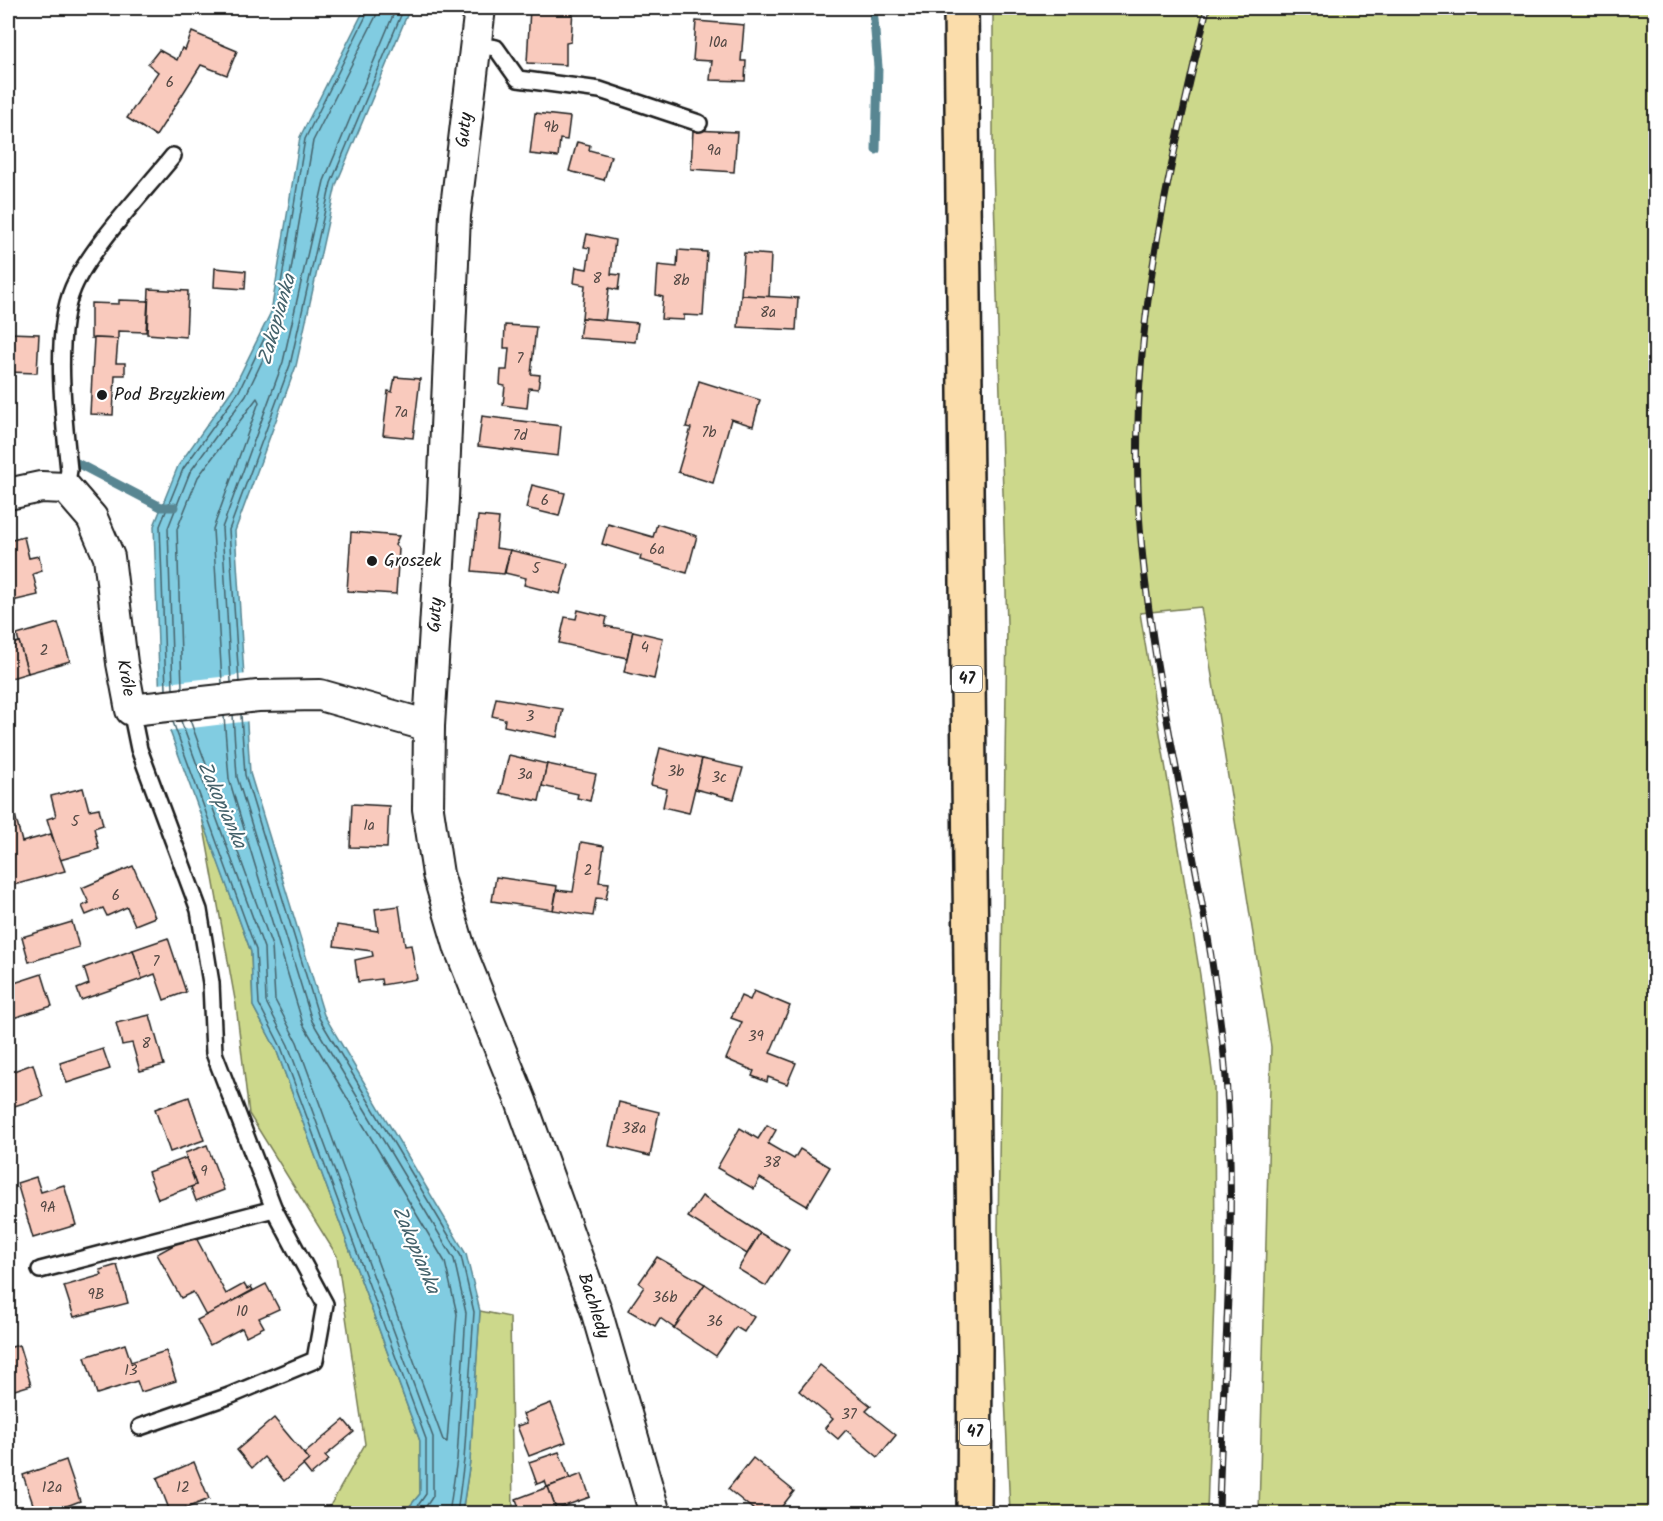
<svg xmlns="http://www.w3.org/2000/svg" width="1663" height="1521" viewBox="0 0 1663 1521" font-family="Kalam,sans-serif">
  <rect width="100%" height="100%" fill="#fff"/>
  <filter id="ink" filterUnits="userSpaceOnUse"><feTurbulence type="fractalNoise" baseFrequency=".0167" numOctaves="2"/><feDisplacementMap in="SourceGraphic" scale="12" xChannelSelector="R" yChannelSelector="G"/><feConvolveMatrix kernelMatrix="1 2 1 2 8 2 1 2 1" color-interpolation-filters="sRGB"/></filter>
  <g filter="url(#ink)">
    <g fill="#ccd88b" stroke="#747a54" stroke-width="1.5">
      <polygon points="993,8 1655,8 1655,1513 1259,1513 1271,1047 1201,607 1140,613 1200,975 1214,1087 1215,1267 1207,1513 1010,1513 998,1230 1007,624 993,163"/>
      <polygon points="202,817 251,952 253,1006 276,1049 420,1441 420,1494 404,1513 326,1513 365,1444 337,1256 249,1114 236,1005"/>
      <polygon points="480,1311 510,1317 513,1513 462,1514 470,1461"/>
    </g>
    <polygon fill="#81cce1" stroke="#598692" stroke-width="1.5" points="365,8 410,8 336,185 296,366 235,531 250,773 324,1015 466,1254 480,1311 470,1461 462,1513 404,1513 420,1494 420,1441 276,1049 253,1006 251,952 160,704 154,526 178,466 234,387 271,312 300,137"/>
    <polygon fill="#fff" points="247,674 250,721 167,731 157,704 157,684"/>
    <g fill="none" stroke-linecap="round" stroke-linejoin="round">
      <g stroke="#44626b" stroke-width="1.5">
        <polyline points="231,682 222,528 283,362 324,181 396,8"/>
        <polyline points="239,682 229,530 290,365 331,183 404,8"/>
        <polyline points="182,688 177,529 198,477 257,398 259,402 213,529 222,683"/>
        <polyline points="173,689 168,528 190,472 246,395 283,317 313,141 376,16 377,8"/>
        <polyline points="166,690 160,526 183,469 239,391 276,314 305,139 370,8"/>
        <polyline points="233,715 237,777 312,1021 454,1259 466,1313 457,1459 449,1514"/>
        <polyline points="241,715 245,775 319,1018 461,1256 474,1312 464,1460 457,1514"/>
        <polyline points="190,720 272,946 275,1000 297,1042 443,1440 447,1442 457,1314 445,1262 303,1024 229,779 224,716"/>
        <polyline points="181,721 264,948 266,1002 288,1045 433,1437 433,1496 421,1514"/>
        <polyline points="173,722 256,950 259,1004 281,1047 426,1439 426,1494 412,1514"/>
      </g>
      <g stroke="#598692" stroke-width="9">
        <polyline points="873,8 878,67 876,150"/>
        <polyline points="73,461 161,507 174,507"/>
      </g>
    </g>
    <g fill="#f9cabd" stroke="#1c1c1c" stroke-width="1.5">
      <polygon points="530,8 573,8 571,42 566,43 566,65 527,63"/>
      <polygon points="696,21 744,25 741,61 746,61 745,81 710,80 712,61 693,60"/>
      <polygon points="192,32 237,51 227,75 201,65 156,136 127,118 158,72 148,64 159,50 177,60 182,48 185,50"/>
      <polygon points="535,113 570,117 567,140 560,139 558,157 530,154"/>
      <polygon points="693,130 737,132 734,172 691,169"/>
      <polygon points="577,142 590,145 589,150 611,156 604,180 569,171"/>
      <polygon points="587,234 615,240 611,274 620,275 618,290 609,288 605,320 582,318 585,285 574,283 576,267 587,269 590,248 584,247"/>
      <polygon points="678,250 707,252 703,316 684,315 684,320 661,319 663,297 656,295 658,265 677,267"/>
      <polygon points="744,253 771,255 769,297 741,295"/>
      <polygon points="215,268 246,271 245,289 214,287"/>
      <polygon points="149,289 188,291 186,337 147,334"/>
      <polygon points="741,295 798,298 796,330 738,327"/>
      <polygon points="119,300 148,301 146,332 118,331 118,339 91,338 91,303 119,304"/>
      <polygon points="582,318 638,323 635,342 579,338"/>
      <polygon points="505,325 536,327 531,374 540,375 538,389 529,388 527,408 503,405 505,386 500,385 501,370 507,370 509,348 504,348"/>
      <polygon points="8,333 39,334 37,373 8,372"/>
      <polygon points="94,338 118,339 116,363 125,363 125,375 115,375 113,415 90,414"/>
      <polygon points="395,377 420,379 413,438 383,435 388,391 392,392"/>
      <polygon points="699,381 760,400 753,426 731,419 713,483 678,472 691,428 686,427"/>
      <polygon points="482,416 561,426 558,456 478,446"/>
      <polygon points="532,485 565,493 559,516 526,508"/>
      <polygon points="478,516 499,518 496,548 510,550 504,574 472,571"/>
      <polygon points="608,524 653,537 657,524 697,536 687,573 640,560 641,556 602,544"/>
      <polygon points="351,532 399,536 395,545 399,549 396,594 347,591"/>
      <polygon points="24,537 29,558 39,556 42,571 33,574 38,595 8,602 8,541"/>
      <polygon points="510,550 568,564 560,594 524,585 526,578 505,573"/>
      <polygon points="578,610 607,617 605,626 633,631 627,658 559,643 565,617 576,619"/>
      <polygon points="58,623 70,661 28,673 17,635"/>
      <polygon points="633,631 663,638 654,679 624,672"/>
      <polygon points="19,642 28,673 8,679 8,645"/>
      <polygon points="496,698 563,709 557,737 504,726 505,719 492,716"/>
      <polygon points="660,748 702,759 689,813 663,807 667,789 651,785"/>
      <polygon points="509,755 547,764 539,801 500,793"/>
      <polygon points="702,759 743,768 734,799 695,789"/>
      <polygon points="547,764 596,774 590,801 577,798 578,794 542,786"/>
      <polygon points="83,788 89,810 99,808 103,825 94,828 99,849 60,860 47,819 56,816 51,796"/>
      <polygon points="352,804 389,806 387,848 350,847"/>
      <polygon points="15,815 22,842 51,834 65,871 10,886 8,817"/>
      <polygon points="581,842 604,846 599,882 609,883 606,899 596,898 593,916 553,910 557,890 573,892"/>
      <polygon points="133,866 155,917 135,925 127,907 107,916 103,908 86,915 82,906 89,903 82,888"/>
      <polygon points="496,877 557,886 553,910 492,901"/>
      <polygon points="399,906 405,946 411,945 417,979 382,985 381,979 358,982 355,960 373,956 372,951 334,946 337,925 378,931 375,909"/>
      <polygon points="72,922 79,947 29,962 22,937"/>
      <polygon points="168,938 186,992 164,1000 155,974 142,979 133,950"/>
      <polygon points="133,950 142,979 81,1000 77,989 89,984 84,968"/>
      <polygon points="42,974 52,1006 13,1018 8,1001 8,985"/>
      <polygon points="754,991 790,1006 770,1053 796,1063 787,1084 768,1077 767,1082 752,1076 754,1071 726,1059 742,1022 731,1018 741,996 750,1000"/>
      <polygon points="150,1015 164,1065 140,1071 132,1043 122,1045 116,1023"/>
      <polygon points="103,1049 110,1069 67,1083 60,1063"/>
      <polygon points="33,1064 43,1097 8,1108 8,1073"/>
      <polygon points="189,1097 204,1140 170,1152 155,1109"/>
      <polygon points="619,1102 659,1112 650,1156 609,1146"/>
      <polygon points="767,1125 776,1130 768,1144 794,1159 800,1149 830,1167 807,1206 760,1178 754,1189 717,1168 740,1128 758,1139"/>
      <polygon points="207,1145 224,1190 196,1201 191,1187 196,1185 185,1153"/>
      <polygon points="186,1158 196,1185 158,1199 148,1172"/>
      <polygon points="36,1177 41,1192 64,1185 76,1225 33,1238 17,1183"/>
      <polygon points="702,1196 760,1233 747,1254 688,1217"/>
      <polygon points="760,1233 789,1250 766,1286 738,1269"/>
      <polygon points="194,1234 226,1294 244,1284 247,1289 251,1287 253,1290 206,1316 193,1292 181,1298 157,1254"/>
      <polygon points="657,1257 705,1284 674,1328 660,1318 655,1326 628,1310 644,1287 639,1283"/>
      <polygon points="117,1265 128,1303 74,1317 64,1286 102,1275 100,1270"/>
      <polygon points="266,1284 279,1309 259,1318 264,1327 246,1336 242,1328 210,1345 197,1320"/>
      <polygon points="705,1284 754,1317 744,1332 736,1327 716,1356 674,1328"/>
      <polygon points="125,1344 131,1362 166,1351 176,1381 141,1392 137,1381 97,1394 85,1357"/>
      <polygon points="19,1345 31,1385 8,1392 8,1348"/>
      <polygon points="820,1365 871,1406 866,1411 896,1435 878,1457 846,1430 838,1439 825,1428 833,1419 799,1391"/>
      <polygon points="551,1403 566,1442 529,1456 517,1426 527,1423 523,1414"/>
      <polygon points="274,1418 309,1460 284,1481 264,1457 252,1468 237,1450"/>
      <polygon points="344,1420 354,1432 325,1456 329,1460 311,1475 303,1465 309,1460 304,1454"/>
      <polygon points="559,1452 570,1479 547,1487 545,1481 537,1484 529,1462"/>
      <polygon points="753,1458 794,1491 776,1514 759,1514 728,1489"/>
      <polygon points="66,1460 80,1501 46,1514 43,1514 41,1508 35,1510 23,1475"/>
      <polygon points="194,1462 209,1499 171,1514 157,1478"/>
      <polygon points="582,1474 590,1497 556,1509 548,1487"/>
      <polygon points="548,1487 557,1512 521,1514 516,1499"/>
    </g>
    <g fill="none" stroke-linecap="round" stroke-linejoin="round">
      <defs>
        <g id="lane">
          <polyline points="476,45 496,48 518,79 600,90 699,123"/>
          <path d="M 66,488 L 69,470 C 64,419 53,335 73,288 C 90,248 145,191 173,156"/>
          <polyline points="131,710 139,749 199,910 211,983 214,1053 274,1209 325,1304 315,1360 229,1396 140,1427"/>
          <polyline points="40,1270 274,1209"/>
        </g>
        <g id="street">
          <polyline points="480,8 455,215 443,499 429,726 428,809 438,874 460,949 521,1101 596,1310 655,1514"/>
          <polyline points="8,494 41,487 66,488 92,518 109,557 122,663 131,710 258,696 320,695 429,726"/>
        </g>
        <polyline id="primary" points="961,8 975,1350 974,1514"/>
      </defs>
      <use href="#lane" stroke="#1c1c1c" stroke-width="20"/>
      <use href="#street" stroke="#1c1c1c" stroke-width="34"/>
      <use href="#primary" stroke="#1c1c1c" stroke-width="38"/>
      <use href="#lane" stroke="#fff" stroke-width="15"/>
      <use href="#street" stroke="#fff" stroke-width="30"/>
      <use href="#primary" stroke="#fbddab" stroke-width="33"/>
      <defs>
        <path id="rail" d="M 1207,8 C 1167,180 1129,333 1139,512 C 1151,703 1211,888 1226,1078 C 1238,1223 1222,1369 1219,1514"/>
      </defs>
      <use href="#rail" stroke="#1c1c1c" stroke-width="7"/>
      <use href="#rail" stroke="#fff" stroke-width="4.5" stroke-dasharray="14" stroke-linecap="butt"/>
    </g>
  </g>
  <g fill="#1c1c1c" stroke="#fff" stroke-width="2">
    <circle cx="102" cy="395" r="6"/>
    <circle cx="372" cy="561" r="6"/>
  </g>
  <g text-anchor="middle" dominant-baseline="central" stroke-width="4.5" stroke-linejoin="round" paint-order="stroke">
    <g font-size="15" fill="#534844">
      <text x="718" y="43">10a</text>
      <text x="170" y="83">6</text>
      <text x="551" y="128">9b</text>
      <text x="714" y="151">9a</text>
      <text x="597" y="279">8</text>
      <text x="681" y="281">8b</text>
      <text x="768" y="313">8a</text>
      <text x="520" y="359">7</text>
      <text x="401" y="413">7a</text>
      <text x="709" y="433">7b</text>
      <text x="520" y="436">7d</text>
      <text x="545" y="501">6</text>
      <text x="657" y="550">6a</text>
      <text x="536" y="569">5</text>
      <text x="645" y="648">4</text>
      <text x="44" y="651">2</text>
      <text x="530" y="717">3</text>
      <text x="676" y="772">3b</text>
      <text x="525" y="775">3a</text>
      <text x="719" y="778">3c</text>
      <text x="75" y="822">5</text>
      <text x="369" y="826">1a</text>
      <text x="588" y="871">2</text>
      <text x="116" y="896">6</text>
      <text x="156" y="962">7</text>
      <text x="756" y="1037">39</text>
      <text x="146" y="1044">8</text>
      <text x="634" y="1129">38a</text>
      <text x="772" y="1163">38</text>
      <text x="204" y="1172">9</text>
      <text x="48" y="1208">9A</text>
      <text x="96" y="1295">9B</text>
      <text x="665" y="1298">36b</text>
      <text x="242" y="1312">10</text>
      <text x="715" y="1322">36</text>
      <text x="131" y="1371">13</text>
      <text x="849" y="1415">37</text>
      <text x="52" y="1488">12a</text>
      <text x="183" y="1488">12</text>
    </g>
    <g fill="#fff" stroke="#606060" stroke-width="1.5">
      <rect x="952" y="666" width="30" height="26" rx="4.5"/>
      <rect x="960" y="1419" width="30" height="26" rx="4.5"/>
    </g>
    <g font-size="16" font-weight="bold" fill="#1c1c1c">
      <text x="967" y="679">47</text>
      <text x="975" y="1432">47</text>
    </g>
    <g font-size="18" fill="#1c1c1c" stroke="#fff">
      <text transform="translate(465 130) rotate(-83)">Guty</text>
      <text transform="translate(436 615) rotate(-86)">Guty</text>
      <text transform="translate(125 678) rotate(80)">Króle</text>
      <text transform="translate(593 1306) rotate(72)">Bachledy</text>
    </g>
    <g font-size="18" fill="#1c1c1c" stroke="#fff" text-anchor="start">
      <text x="114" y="395">Pod Brzyzkiem</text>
      <text x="384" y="561">Groszek</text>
    </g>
    <g font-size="20" font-style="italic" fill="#44626b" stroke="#fff">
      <text transform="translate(278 320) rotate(-74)">Zakopianka</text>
      <text transform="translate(221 805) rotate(66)">Zakopianka</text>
      <text transform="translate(415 1250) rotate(67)">Zakopianka</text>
    </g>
  </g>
  <rect width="1663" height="1521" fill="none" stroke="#fff" stroke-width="30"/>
  <rect x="15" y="15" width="1633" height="1491" fill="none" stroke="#1c1c1c" stroke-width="2" filter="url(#ink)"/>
</svg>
